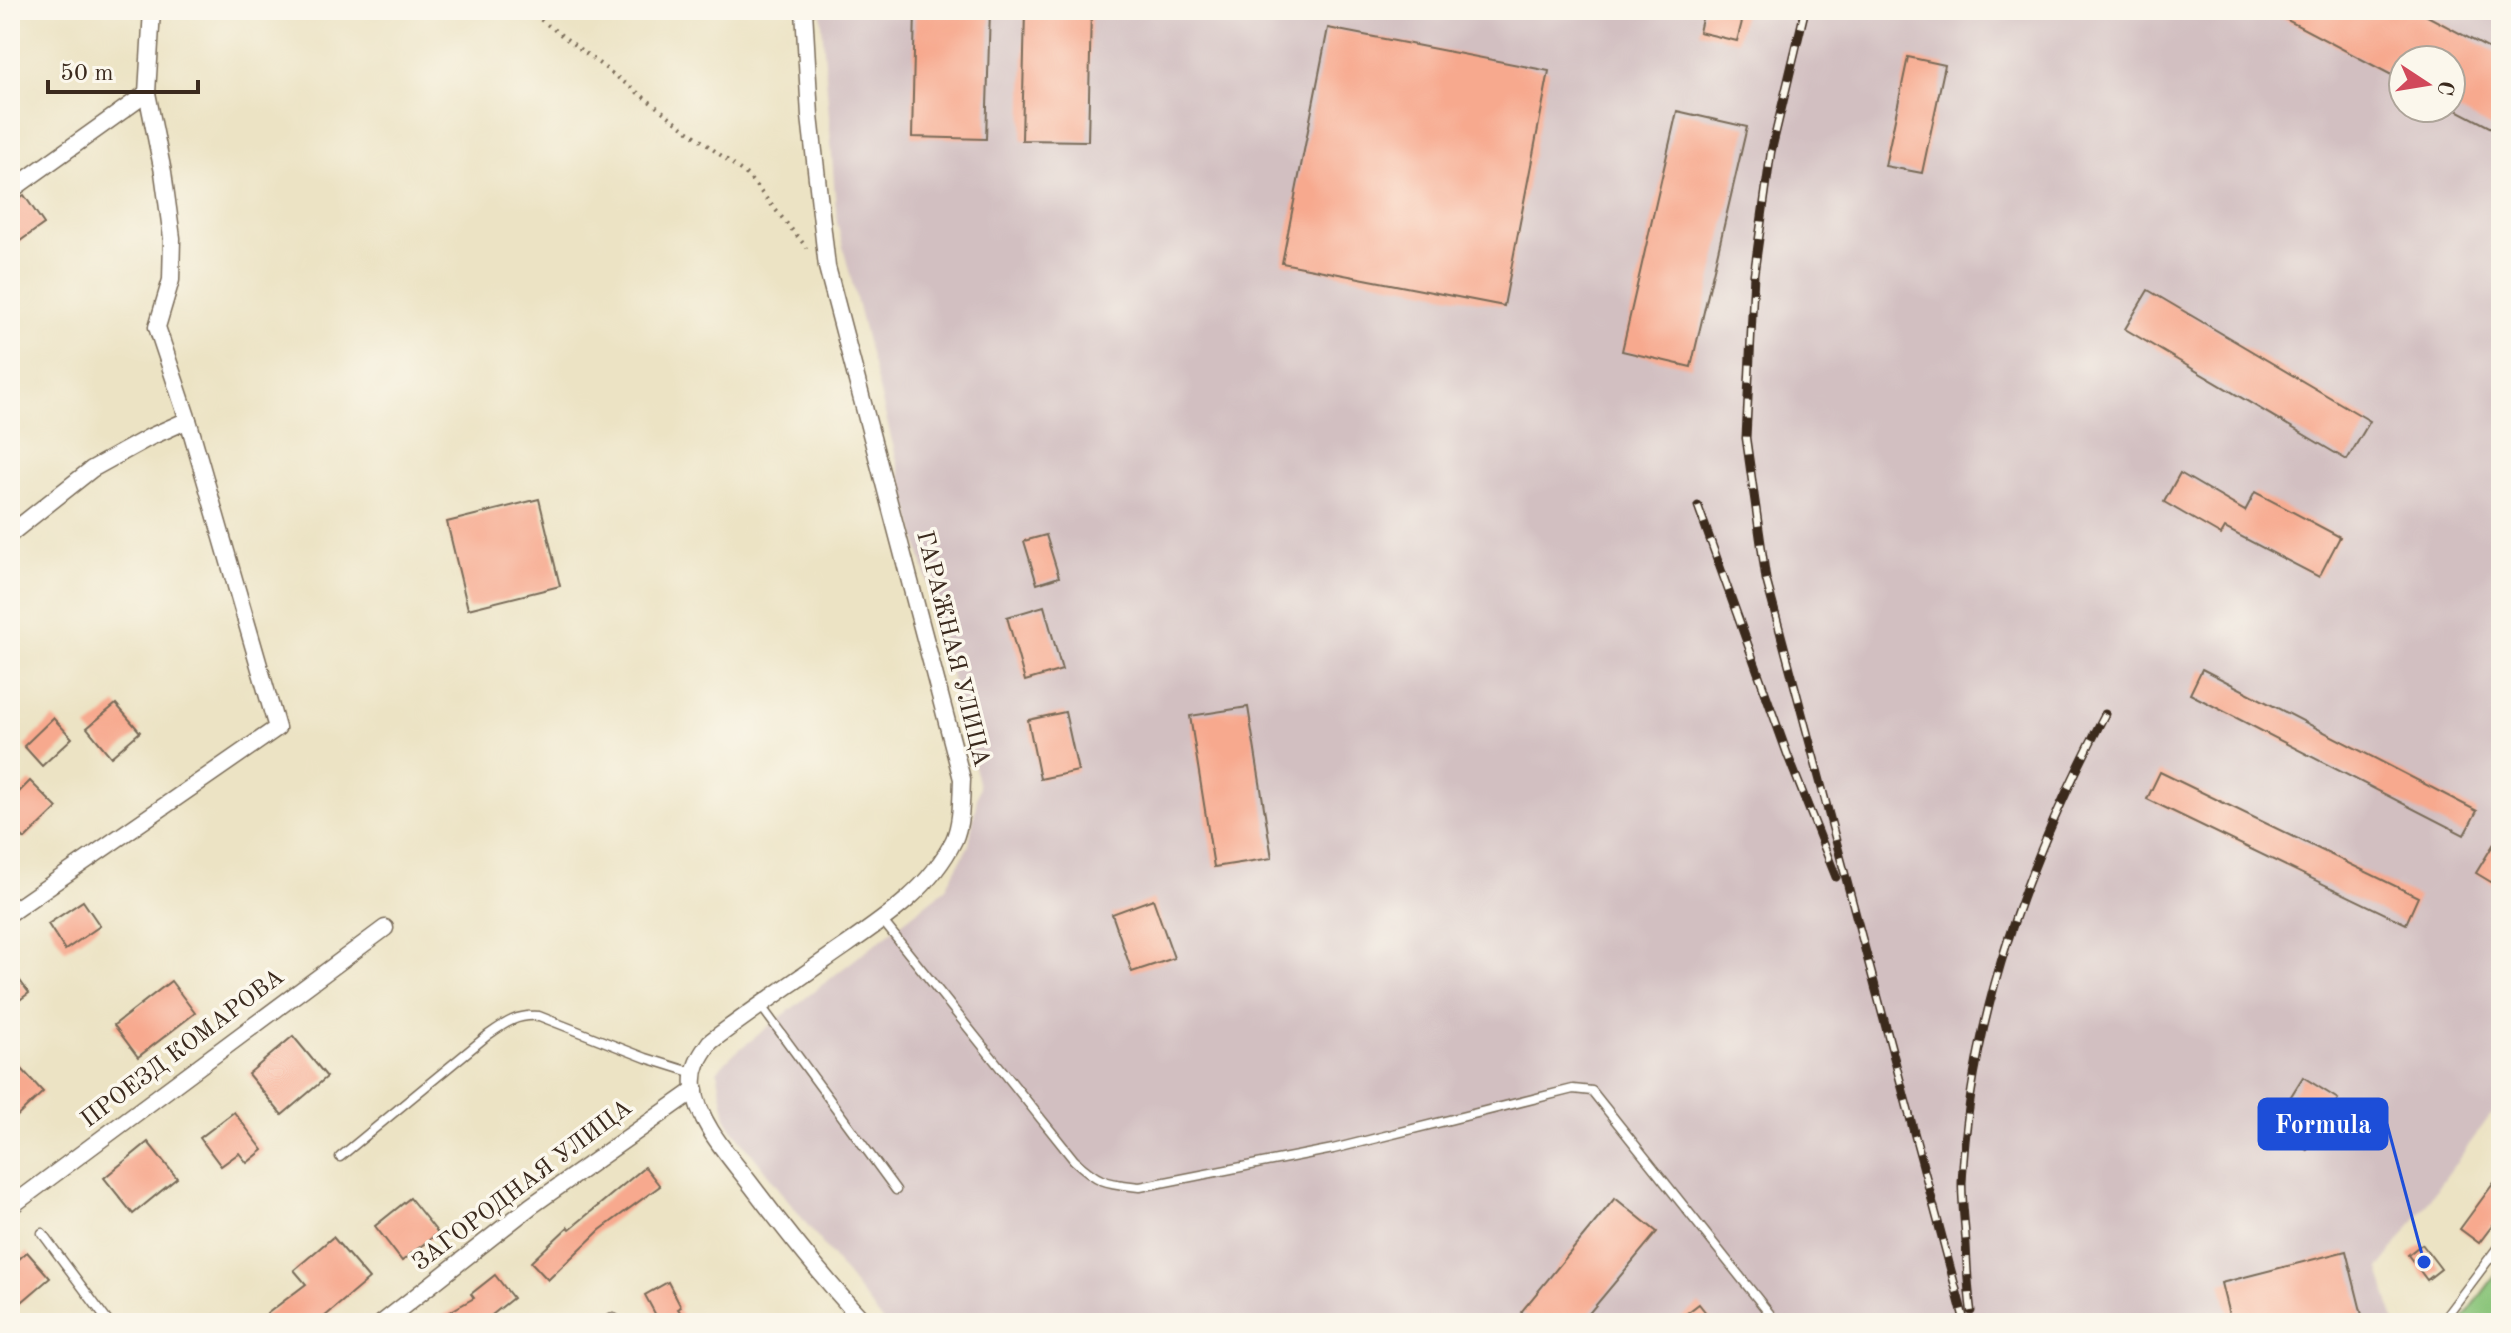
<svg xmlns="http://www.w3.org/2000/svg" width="2511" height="1333" viewBox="0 0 2511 1333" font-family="'Old Standard TT',serif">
  <rect width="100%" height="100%" fill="#fbf7ec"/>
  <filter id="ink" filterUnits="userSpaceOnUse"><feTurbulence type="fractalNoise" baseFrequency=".0125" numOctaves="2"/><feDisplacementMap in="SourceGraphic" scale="16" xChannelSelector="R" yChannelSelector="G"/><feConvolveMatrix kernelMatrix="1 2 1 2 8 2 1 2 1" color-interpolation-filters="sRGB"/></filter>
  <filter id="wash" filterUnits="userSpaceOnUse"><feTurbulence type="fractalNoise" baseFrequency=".006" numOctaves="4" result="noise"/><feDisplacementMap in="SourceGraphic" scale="32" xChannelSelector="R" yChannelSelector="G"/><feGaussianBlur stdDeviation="1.8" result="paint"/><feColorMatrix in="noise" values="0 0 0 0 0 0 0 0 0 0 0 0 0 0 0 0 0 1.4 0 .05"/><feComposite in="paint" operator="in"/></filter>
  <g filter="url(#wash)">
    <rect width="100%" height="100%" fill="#ece3c4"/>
    <path fill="#d2bfc1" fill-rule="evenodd" d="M 821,10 L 2501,10 L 2501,1119 L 2492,1113 L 2379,1269 L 2395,1323 L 884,1323 L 727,1122 L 717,1071 L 731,1056 L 945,889 L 969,845 L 979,786 L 837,223 ZM 2403,60 L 2451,60 L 2451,108 L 2403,108 Z"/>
    <polygon fill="#89c479" stroke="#62774c" stroke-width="2" points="2501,1268 2501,1323 2460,1323"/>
    <g id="blocks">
      <g fill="#f7a98e">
        <polygon points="915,10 990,10 986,139 912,137"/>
        <polygon points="1025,10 1091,10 1088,141 1022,140"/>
        <polygon points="1704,10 1745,10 1737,41 1699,32"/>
        <polygon points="2268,10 2416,10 2501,55 2501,133 2451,107 2451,60 2403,60 2403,81"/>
        <polygon points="1328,28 1549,71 1504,306 1282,263"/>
        <polygon points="1908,57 1945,65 1922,173 1885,166"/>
        <polygon points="1677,111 1747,127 1691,367 1622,351"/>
        <polygon points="24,195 44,224 10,248 10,204"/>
        <polygon points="2148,290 2370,421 2347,460 2125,329"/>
        <polygon points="2180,473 2245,511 2255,492 2340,537 2319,577 2225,528 2221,535 2164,502"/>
        <polygon points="539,499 560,586 468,609 447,522"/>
        <polygon points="1046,535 1059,577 1037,584 1024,541"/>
        <polygon points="1044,606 1062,670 1025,681 1007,617"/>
        <polygon points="2202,669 2477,811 2464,835 2190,694"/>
        <polygon points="116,704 140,732 111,757 87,728"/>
        <polygon points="1248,707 1272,858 1214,867 1190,716"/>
        <polygon points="1065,712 1078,771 1040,779 1028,720"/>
        <polygon points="53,718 72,738 42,766 24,746"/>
        <polygon points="2160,772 2418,897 2406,924 2147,799"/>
        <polygon points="30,781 57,808 25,839 10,823 10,801"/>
        <polygon points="2501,832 2501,888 2476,873"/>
        <polygon points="1153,899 1174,958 1132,972 1112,914"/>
        <polygon points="83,901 100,926 65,950 48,924"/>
        <polygon points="10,967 29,993 10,1007"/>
        <polygon points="171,981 195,1013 138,1057 114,1025"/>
        <polygon points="293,1036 327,1077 282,1115 248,1074"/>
        <polygon points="10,1056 43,1092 10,1123"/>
        <polygon points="2303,1077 2338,1099 2307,1150 2271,1128"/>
        <polygon points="234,1112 263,1150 247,1163 239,1153 221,1166 200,1138"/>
        <polygon points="148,1142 177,1178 133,1214 104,1178"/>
        <polygon points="645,1167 660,1186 600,1230 548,1280 531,1262 568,1227 570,1229"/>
        <polygon points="2501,1173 2501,1214 2479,1243 2460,1229"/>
        <polygon points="410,1198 438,1233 402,1261 375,1226"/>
        <polygon points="1615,1198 1657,1232 1581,1323 1534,1323 1521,1312"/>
        <polygon points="333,1237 369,1279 317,1323 255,1323 306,1284 294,1270"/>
        <polygon points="2422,1244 2441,1269 2427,1280 2408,1255"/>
        <polygon points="2346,1251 2362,1315 2332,1323 2231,1323 2221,1283"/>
        <polygon points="27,1252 50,1278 10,1312 10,1267"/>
        <polygon points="495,1275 513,1298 482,1323 430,1323 474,1298 471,1294"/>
        <polygon points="668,1282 681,1307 678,1309 688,1323 660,1323 645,1295"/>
        <polygon points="1699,1304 1714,1323 1674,1323"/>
      </g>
    </g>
  </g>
  <g filter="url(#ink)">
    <use href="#blocks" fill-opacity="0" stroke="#796b58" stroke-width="2"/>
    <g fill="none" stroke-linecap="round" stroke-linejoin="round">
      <defs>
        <g id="service">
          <path d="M 882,920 L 1074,1160 C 1100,1184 1106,1183 1140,1187 L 1333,1149 L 1573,1089 L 1592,1091 L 1777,1323"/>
          <polyline points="761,1006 896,1190"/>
          <path d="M 340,1157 L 488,1035 C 505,1023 517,1014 539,1016 L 646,1058 L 694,1073"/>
          <polyline points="42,1233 109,1323"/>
          <polyline points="2441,1323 2501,1243"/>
        </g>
        <g id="minor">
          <path d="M 804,10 L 810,116 L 827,267 L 962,779 C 961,799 962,822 954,840 C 928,894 873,926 825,960 C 787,987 748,1013 710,1042 C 700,1056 692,1068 694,1087 C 698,1124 731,1158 752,1186 C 788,1234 824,1279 865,1323"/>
          <polyline points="10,191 147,93"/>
          <polyline points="10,534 92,469 150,437 188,420"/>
          <polyline points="10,913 277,728 188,420 157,327 171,280 172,238 163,172 147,93 152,10"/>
          <polyline points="10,1207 385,928"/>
          <polyline points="613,1322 614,1323"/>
          <polyline points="382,1323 531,1206 695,1090"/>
        </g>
      </defs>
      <use href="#service" stroke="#796b58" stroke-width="11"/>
      <use href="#minor" stroke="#796b58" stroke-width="19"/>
      <polyline stroke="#796b58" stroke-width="4" stroke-dasharray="2 6" stroke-linecap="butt" points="528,10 747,175 807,248"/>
      <use href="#service" stroke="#fff" stroke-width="8"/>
      <use href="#minor" stroke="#fff" stroke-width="16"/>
      <defs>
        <g id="rail">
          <polyline points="1805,10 1771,152 1754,274 1746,438 1766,579 1965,1323"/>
          <polyline points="1698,506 1788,756 1836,877"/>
          <path d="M 1971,1311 C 1968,1289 1967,1266 1966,1244 C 1965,1224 1962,1203 1962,1183 C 1970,1016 2028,861 2105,714"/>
        </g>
      </defs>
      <use href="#rail" stroke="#3b2a1e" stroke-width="9"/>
      <use href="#rail" stroke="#fbf7ec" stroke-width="6" stroke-dasharray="18" stroke-linecap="butt"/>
    </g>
  </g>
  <g text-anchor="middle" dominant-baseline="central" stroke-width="7" stroke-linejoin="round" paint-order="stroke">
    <g font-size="24" fill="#3b2a1e" stroke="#fbf7ec">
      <text transform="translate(952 649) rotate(76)">ГАРАЖНАЯ УЛИЦА</text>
      <text transform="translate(183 1049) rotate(-37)">ПРОЕЗД КОМАРОВА</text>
      <text transform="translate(523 1186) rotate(-37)">ЗАГОРОДНАЯ УЛИЦА</text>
    </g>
  </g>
  <path fill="none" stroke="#1d4ed8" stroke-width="3" d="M2424 1262L2387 1124"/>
  <circle fill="#1d4ed8" stroke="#fbf7ec" stroke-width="3" cx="2424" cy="1262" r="8"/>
  <rect fill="#1d4ed8" stroke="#1d4ed8" stroke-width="3" x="2259" y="1099" width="128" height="50" rx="8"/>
  <g font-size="26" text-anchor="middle" font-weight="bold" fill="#fff">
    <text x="2323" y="1133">Formula</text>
  </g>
  <rect width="2511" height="1333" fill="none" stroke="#fbf7ec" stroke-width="40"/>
  <g transform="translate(2427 84) rotate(102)"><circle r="38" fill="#fbf7ec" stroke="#aea59a" stroke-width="2"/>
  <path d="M0-6L14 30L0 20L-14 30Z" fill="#d1495b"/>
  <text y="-12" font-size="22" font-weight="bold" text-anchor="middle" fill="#3b2a1e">С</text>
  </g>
  <path d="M48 80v12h150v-12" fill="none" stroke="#3b2a1e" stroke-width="4"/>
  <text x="60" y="80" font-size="24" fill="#3b2a1e" stroke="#fbf7ec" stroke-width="6" paint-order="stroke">50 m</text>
</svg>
